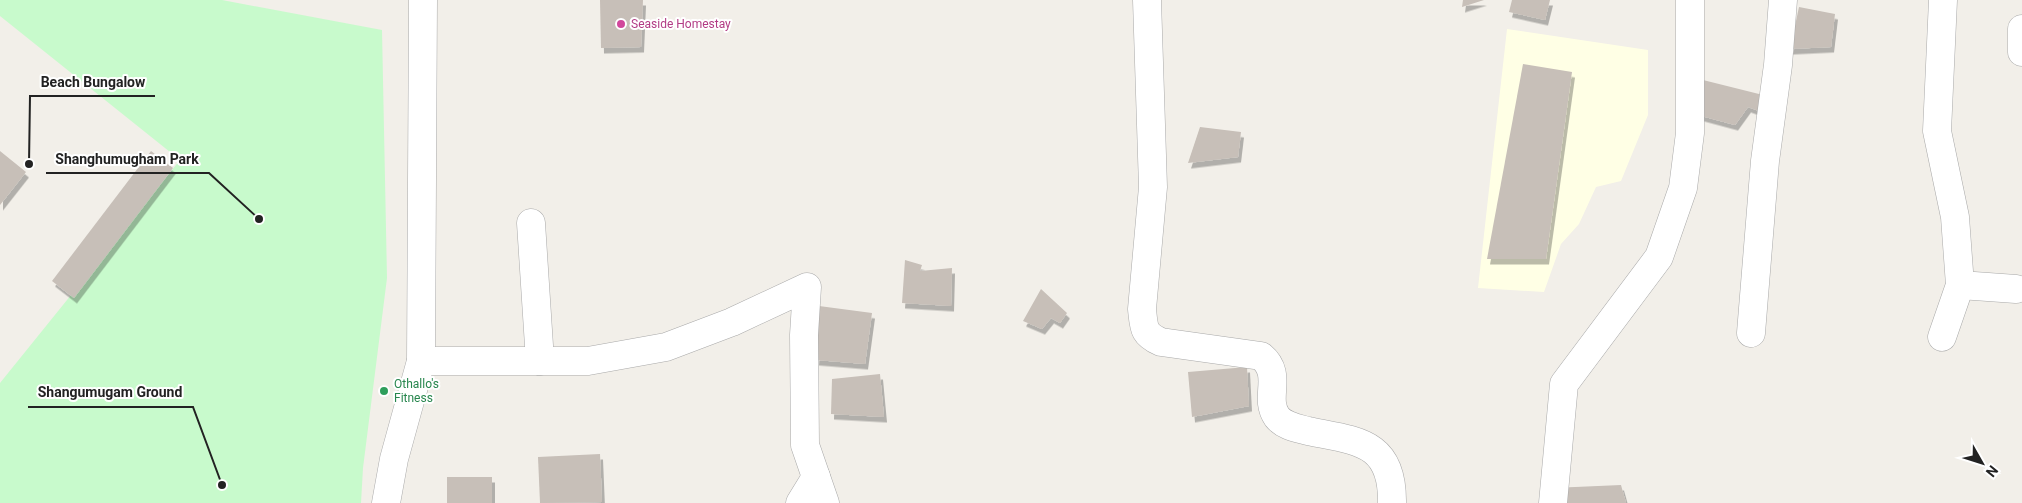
<svg xmlns="http://www.w3.org/2000/svg" width="2022" height="503" viewBox="0 0 2022 503" font-family="Roboto,sans-serif">
  <defs>
    <filter id="shadow"><feDropShadow dx="3" dy="5.5" stdDeviation="0" flood-color="#0004"/></filter>
  </defs>
  <rect width="100%" height="100%" fill="#f2efe9"/>
  <polygon fill="#ffffe5" points="1507,29 1648,50 1648,115 1621,181 1596,187 1579,224 1561,244 1544,292 1478,288"/>
  <polygon fill="#c8facc" points="0,0 222,0 382,30 387,278 363,468 361,503 0,503 0,383 180,160 0,16"/>
  <g fill="#c7bfb8" filter="url(#shadow)">
    <polygon points="600,0 643,0 641,47 601,48"/>
    <polygon points="1463,0 1484,0 1462,7"/>
    <polygon points="1512,0 1550,0 1545,20 1509,12"/>
    <polygon points="1799,7 1835,14 1831,47 1790,49"/>
    <polygon points="1523,64 1572,72 1546,259 1487,259"/>
    <polygon points="1699,79 1763,95 1759,111 1748,107 1735,125 1694,114"/>
    <polygon points="1200,127 1241,132 1238,157 1188,163"/>
    <polygon points="0,151 26,172 0,205"/>
    <polygon points="151,151 173,168 74,298 52,281"/>
    <polygon points="905,260 922,265 920,271 952,268 951,306 902,303"/>
    <polygon points="1041,289 1067,313 1060,323 1051,318 1042,329 1023,321"/>
    <polygon points="819,306 872,313 865,364 816,360"/>
    <polygon points="1247,367 1249,406 1192,417 1188,372"/>
    <polygon points="880,374 884,417 831,414 832,379"/>
    <polygon points="600,454 602,502 540,503 538,457"/>
    <rect x="447" y="477" width="45" height="26"/>
    <polygon points="1621,485 1626,503 1563,503 1552,488"/>
  </g>
  <g fill="none" stroke-linecap="round" stroke-linejoin="round">
    <defs>
      <g id="minor">
        <path d="M 1147,0 L 1153,187 L 1142,309 C 1144,328 1143,334 1161,342 L 1261,356 C 1284,375 1263,397 1277,417 C 1284,426 1297,428 1308,431 C 1357,441 1393,441 1392,503"/>
        <polyline points="2022,29 2022,52"/>
        <polyline points="531,223 540,361"/>
        <polyline points="1960,285 2016,289"/>
        <polyline points="1751,333 1765,161 1778,65 1783,0"/>
        <polyline points="1942,337 1960,285 1955,217 1937,131 1943,0"/>
        <polyline points="421,361 588,361 666,347 732,322 807,287 804,335 805,445 825,503"/>
        <polyline points="386,503 394,459 421,361 423,0"/>
        <polyline points="800,503 816,477"/>
        <polyline points="1553,503 1564,384 1659,257 1683,188 1690,133 1690,0"/>
      </g>
    </defs>
    <use href="#minor" stroke="#a9a9a9" stroke-width="29"/>
    <use href="#minor" stroke="#fff" stroke-width="28"/>
  </g>
  <circle fill="#d1479c" stroke="#fff" stroke-width="2" cx="621" cy="24" r="5"/>
  <circle fill="#2e9e5b" stroke="#fff" stroke-width="2" cx="384" cy="391" r="5"/>
  <g text-anchor="middle" dominant-baseline="central" stroke-width="4" stroke-linejoin="round" paint-order="stroke">
    <g font-size="12" fill="#b23c85" stroke="#fff" text-anchor="start">
      <text x="631" y="24">Seaside Homestay</text>
    </g>
    <g font-size="12" fill="#27864d" stroke="#fff" text-anchor="start">
      <text x="394" y="384">Othallo's<tspan x="394" dy="14">Fitness</tspan></text>
    </g>
  </g>
  <path fill="none" stroke="#222" stroke-width="2" d="M29 164L30 96H155M259 219L209 173H46M222 485L193 407H28"/>
  <g fill="#222" stroke="#fff" stroke-width="2">
    <circle cx="29" cy="164" r="5"/>
    <circle cx="259" cy="219" r="5"/>
    <circle cx="222" cy="485" r="5"/>
  </g>
  <g font-size="14" text-anchor="middle" font-weight="bold" fill="#222" stroke="#fff" stroke-width="4" stroke-linejoin="round" paint-order="stroke">
    <text x="93" y="87">Beach Bungalow</text>
    <text x="127" y="164">Shanghumugham Park</text>
    <text x="110" y="397">Shangumugam Ground</text>
  </g>
  <g transform="translate(1982 463) rotate(129)" stroke="#ffffff" stroke-width="4" paint-order="stroke">
  <path d="M0-4L9 19L0 12L-9 19Z" fill="#222222"/>
  <text y="-8" font-size="14" font-weight="bold" text-anchor="middle" fill="#222222">N</text>
  </g>
</svg>
